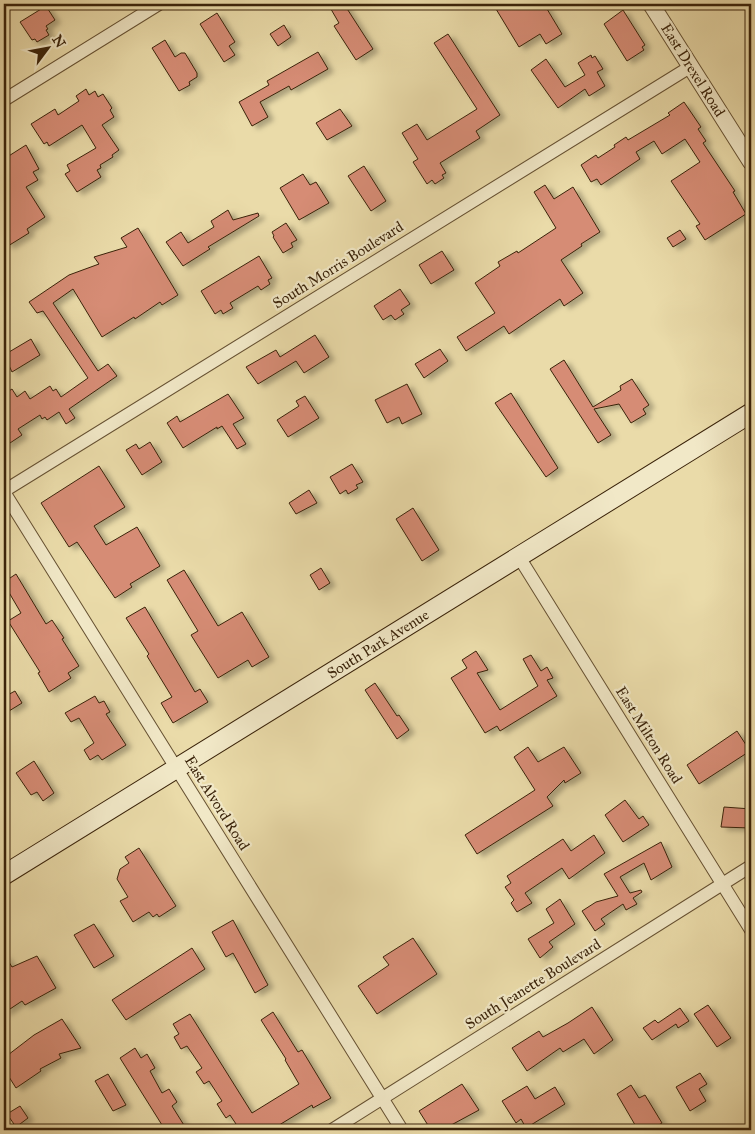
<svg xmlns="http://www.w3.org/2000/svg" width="755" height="1134" viewBox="0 0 755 1134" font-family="'IM FELL Great Primer',serif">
  <defs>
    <filter id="shadow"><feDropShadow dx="5.5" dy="3" stdDeviation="2.5" flood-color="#0004"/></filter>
  </defs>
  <rect width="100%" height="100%" fill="#eadba9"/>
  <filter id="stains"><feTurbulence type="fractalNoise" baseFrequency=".004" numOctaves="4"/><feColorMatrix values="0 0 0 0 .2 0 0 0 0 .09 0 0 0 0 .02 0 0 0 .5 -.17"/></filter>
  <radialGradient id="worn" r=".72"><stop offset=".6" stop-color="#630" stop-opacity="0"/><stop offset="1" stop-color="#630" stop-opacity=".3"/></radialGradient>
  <g fill="#d68c75" stroke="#3a230a" filter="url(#shadow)">
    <polygon points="328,4 344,4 373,49 356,60 334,26 339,23"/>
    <polygon points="493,4 544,4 562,34 546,44 540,34 519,47"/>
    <polygon points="46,6 55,20 46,26 48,29 46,30 49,35 37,42 35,39 32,40 20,22"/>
    <polygon points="623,10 645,45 642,47 644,50 627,61 604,24"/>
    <polygon points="217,13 235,42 229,46 235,55 224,62 200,24"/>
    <polygon points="284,25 291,37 278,46 270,34"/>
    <polygon points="448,34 500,115 476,131 480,138 440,163 446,173 442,175 444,178 435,184 432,180 427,184 413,162 418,159 402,133 417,124 427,140 477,109 434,43"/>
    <polygon points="165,40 175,57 181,53 185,53 197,73 197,77 189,82 190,85 179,91 152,48"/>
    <polygon points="318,52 328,69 291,90 289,86 260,102 268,117 252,126 239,102 269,85 267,81"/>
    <polygon points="591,55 592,58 595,56 603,69 597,72 605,86 589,96 585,89 558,108 531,70 546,59 565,87 585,75 578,63"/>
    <polygon points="86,89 89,95 95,91 98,97 103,94 112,108 110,110 114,117 102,125 119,150 112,155 113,157 100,165 101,168 97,170 101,177 77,192 65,174 70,171 67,165 96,148 82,125 49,146 47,142 44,144 31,124 55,109 58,115 79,101 76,96"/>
    <polygon points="684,102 701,127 698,129 706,141 703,143 735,191 733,192 746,214 705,240 696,226 700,224 671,181 700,162 685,139 662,154 654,141 636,152 640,159 601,185 597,179 591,182 581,165 596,155 598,158 615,147 614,145 626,137 628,140 670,115 668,113"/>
    <polygon points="340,109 352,126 327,140 316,123"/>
    <polygon points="26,145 39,169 33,172 38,180 26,187 45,217 27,229 29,233 8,246 4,240 4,159"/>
    <polygon points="364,166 386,201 371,211 348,176"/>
    <polygon points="303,174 310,185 316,182 329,203 299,220 280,188"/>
    <polygon points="545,185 554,199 573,187 600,232 581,244 582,246 561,260 583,293 564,306 560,299 509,334 504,326 466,351 457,337 495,313 475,283 500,266 498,262 517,251 518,253 556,228 534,192"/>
    <polygon points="228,210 233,220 258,213 259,216 208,247 210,249 183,266 166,242 181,232 188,243 214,227 211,221"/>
    <polygon points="286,223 297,240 291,243 293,247 283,253 273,237 274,236 272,232"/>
    <polygon points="138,228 178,295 162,305 160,302 135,319 134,317 102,337 73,289 53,303 98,371 108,364 117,376 69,409 75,418 66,424 59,412 47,420 45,417 42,419 40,415 18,429 22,435 4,447 4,394 12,389 17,397 25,391 30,399 50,386 53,391 56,389 61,397 88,378 43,311 37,313 29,302 69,275 99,264 94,257 127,247 121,238"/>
    <polygon points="680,230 686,239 673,247 667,238"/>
    <polygon points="442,251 454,270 431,284 419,265"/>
    <polygon points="259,256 272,278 268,280 270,284 261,290 258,286 230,303 233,308 223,314 221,310 215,314 201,291"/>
    <polygon points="400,289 410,304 401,310 404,314 395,320 391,315 383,320 374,306"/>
    <polygon points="315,335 329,357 304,373 296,361 258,384 246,367 276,350 280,357"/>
    <polygon points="31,339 40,355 12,372 4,355"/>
    <polygon points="440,349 448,361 424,378 415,364"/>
    <polygon points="564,360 593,407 621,390 620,386 632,379 649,405 643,409 646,414 631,423 619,404 594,409 611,435 598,443 550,369"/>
    <polygon points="407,384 422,414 402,424 399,417 387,423 375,400"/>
    <polygon points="511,393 558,468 546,477 495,403"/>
    <polygon points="228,394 244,418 233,424 246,444 237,449 222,426 217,429 217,427 183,448 167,423 177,416 180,422"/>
    <polygon points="305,396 319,418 288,437 277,420 299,406 296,401"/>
    <polygon points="150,442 162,462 142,475 126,450 136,444 139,449"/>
    <polygon points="352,464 363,482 356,485 358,488 348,494 346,490 340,494 330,477"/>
    <polygon points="99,466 125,507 94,526 106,545 137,527 160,566 130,584 132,587 115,598 77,542 69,547 41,503"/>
    <polygon points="309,490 317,503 296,514 289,503"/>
    <polygon points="413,508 439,550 422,561 396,519"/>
    <polygon points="321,568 330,583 319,590 310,575"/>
    <polygon points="184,570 218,626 242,612 269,657 252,667 248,660 218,678 191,635 198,631 167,580"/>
    <polygon points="16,574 46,624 52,620 64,638 62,639 79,666 68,673 71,678 49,692 38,673 40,672 8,621 21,613 4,584 4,582"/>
    <polygon points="145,607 195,692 200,689 208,702 173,723 161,703 172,697 147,656 149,654 126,618"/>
    <polygon points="476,651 488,670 477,673 500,710 538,686 523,659 531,655 541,671 547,667 553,678 547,680 557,696 500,731 497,726 485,733 451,678 467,668 462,660"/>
    <polygon points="375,683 397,716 399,715 409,730 397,739 365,690"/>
    <polygon points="15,691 22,703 9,711 4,703 4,697"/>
    <polygon points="95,696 99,703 104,701 110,712 106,714 126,745 102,760 98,755 90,760 84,750 94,743 79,718 71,722 65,713"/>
    <polygon points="737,731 750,751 699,784 687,765"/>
    <polygon points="528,747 538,762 564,747 581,773 565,783 564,780 547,797 553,806 477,854 465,835 535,790 514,757"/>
    <polygon points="34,761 54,793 43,801 37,792 31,795 16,773"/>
    <polygon points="625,800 639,819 643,816 649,825 623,842 605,815"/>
    <polygon points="724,807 751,809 751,828 721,827"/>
    <polygon points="594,835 605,853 569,879 562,868 525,893 532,903 517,912 511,903 514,900 505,887 511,883 507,876 563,839 571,851"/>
    <polygon points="661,842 672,867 651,880 644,863 620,877 630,893 641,890 642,892 633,898 637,904 626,910 623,904 601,919 605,924 595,931 582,911 596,902 618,896 604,874"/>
    <polygon points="139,848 176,906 159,917 157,914 153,917 149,912 133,922 120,901 128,897 117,879 120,869 129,863 125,857"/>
    <polygon points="560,899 575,924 549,942 553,947 540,958 528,939 554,923 546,909"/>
    <polygon points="233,920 268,985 255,993 233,953 226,957 212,932"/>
    <polygon points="94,924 114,956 94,968 74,935"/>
    <polygon points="413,938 437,974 377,1014 358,986 389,965 383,957"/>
    <polygon points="192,948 205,969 126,1020 112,1000"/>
    <polygon points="4,954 12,967 37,956 56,988 25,1005 22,1001 4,1013"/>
    <polygon points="708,1005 731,1038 717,1047 694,1014"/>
    <polygon points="592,1007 613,1040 594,1054 584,1039 563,1052 560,1048 527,1071 512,1048 539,1031 543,1037 568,1023"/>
    <polygon points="680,1008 689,1021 678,1028 676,1024 652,1040 643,1028 655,1020 658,1023"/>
    <polygon points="273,1012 298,1052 302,1050 331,1098 313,1108 312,1105 271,1130 240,1130 230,1115 226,1118 222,1112 217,1104 222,1101 209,1081 204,1084 196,1072 202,1068 187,1046 181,1049 174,1037 179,1034 173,1024 190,1014 252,1113 299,1084 285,1060 286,1059 261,1020"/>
    <polygon points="62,1019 81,1048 59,1054 61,1058 40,1069 41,1071 16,1088 4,1069 4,1058 34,1035"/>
    <polygon points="135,1048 141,1058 147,1054 155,1068 150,1071 162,1093 169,1089 177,1102 172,1106 187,1130 165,1130 162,1125 120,1058"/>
    <polygon points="700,1073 707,1084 699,1089 706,1101 690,1111 676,1087"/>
    <polygon points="108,1074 126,1105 113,1111 95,1081"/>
    <polygon points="462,1084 479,1110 442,1130 431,1130 419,1111"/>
    <polygon points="631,1085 639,1098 645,1095 662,1123 650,1130 638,1130 617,1094"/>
    <polygon points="527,1086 535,1099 555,1087 565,1104 526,1128 521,1119 516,1123 502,1101"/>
    <polygon points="20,1106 28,1118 16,1127 7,1114"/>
  </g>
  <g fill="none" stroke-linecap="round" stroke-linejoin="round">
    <defs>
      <g id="minor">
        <polyline points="4,100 159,4"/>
        <polyline points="4,491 690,67"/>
        <polyline points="4,492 402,1130"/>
        <polyline points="519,557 751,930"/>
        <polyline points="332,1130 751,866"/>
      </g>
      <polyline id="tertiary" points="651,4 751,162"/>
      <polyline id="secondary" points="4,875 751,413"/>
    </defs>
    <use href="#minor" stroke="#665132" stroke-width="14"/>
    <use href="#tertiary" stroke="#665132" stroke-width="18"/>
    <use href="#secondary" stroke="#3a230a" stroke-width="21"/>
    <use href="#minor" stroke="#f1e8c7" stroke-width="12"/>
    <use href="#tertiary" stroke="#f1e8c7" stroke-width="16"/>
    <use href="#secondary" stroke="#f1e8c7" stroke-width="19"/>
  </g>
  <g text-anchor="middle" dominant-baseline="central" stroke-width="4.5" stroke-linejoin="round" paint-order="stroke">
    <g font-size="15" fill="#3a230a" stroke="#f1e8c7">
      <text transform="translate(693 70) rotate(58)">East Drexel Road</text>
      <text transform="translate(338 265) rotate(-32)">South Morris Boulevard</text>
      <text transform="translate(378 644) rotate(-32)">South Park Avenue</text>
      <text transform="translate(649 735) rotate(58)">East Milton Road</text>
      <text transform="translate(217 803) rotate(58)">East Alvord Road</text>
      <text transform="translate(533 984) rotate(-32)">South Jeanette Boulevard</text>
    </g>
  </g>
  <rect width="755" height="1134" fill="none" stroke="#eadba9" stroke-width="20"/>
  <rect x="5" y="5" width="745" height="1124" fill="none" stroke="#3a230a" stroke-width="2.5"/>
  <rect x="10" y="10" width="735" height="1114" fill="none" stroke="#3a230a"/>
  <g transform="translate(48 48) rotate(58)" stroke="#f1e8c7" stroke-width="4" paint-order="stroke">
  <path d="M0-4L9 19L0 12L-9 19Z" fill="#3a230a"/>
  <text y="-8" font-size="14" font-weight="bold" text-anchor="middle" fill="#3a230a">N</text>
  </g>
  <rect width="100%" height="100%" filter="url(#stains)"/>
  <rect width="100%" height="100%" fill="url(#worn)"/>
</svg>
